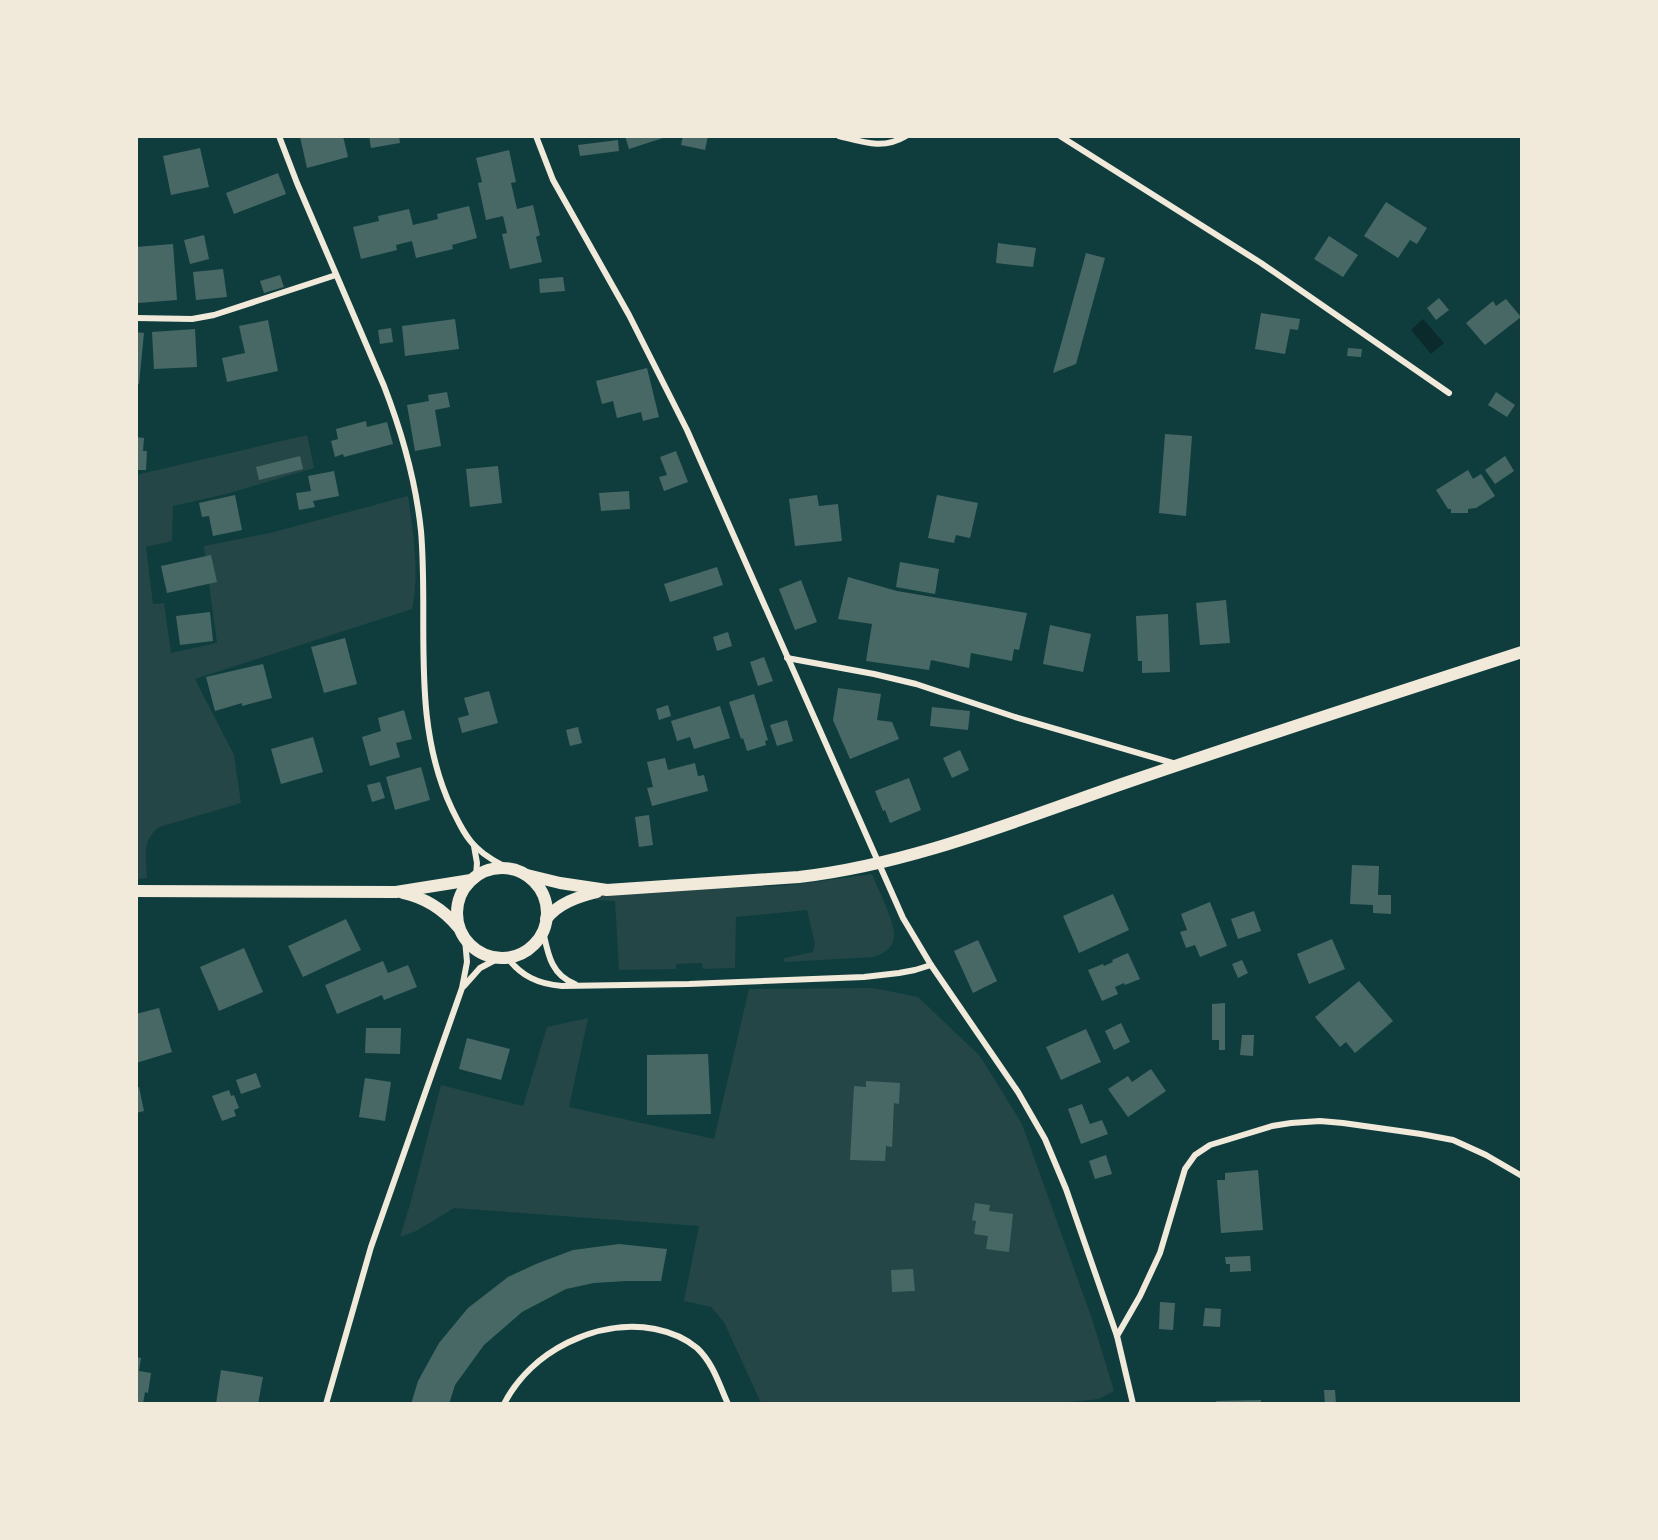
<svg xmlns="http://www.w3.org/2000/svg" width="1658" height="1540" viewBox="0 0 1658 1540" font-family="Karla,sans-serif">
  <rect width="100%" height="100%" fill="#0f3d3e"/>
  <g fill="#244646">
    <path d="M 307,435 L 314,468 L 226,494 L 173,506 L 172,541 L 146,547 L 153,604 L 164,603 L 171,653 L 217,643 L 204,546 L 270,533 L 408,496 C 413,533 420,572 412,609 L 195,679 L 234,755 L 241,803 L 159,827 C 141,842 146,857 147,878 L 137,879 L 136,475 Z"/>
    <path d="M 872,874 C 876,884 881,894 885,904 C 894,927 904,948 873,957 L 784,962 L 783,960 L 785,958 L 813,952 L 815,943 L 807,910 L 736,917 L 735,968 L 703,969 L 702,963 L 676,964 L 676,969 L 619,970 L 615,901 L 596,900 L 597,893 L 780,886 L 807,883 Z"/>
    <polygon points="873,988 918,997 980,1056 1022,1124 1092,1319 1114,1391 1099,1399 1052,1404 761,1403 724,1322 711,1307 684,1301 699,1226 454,1208 416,1231 400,1237 411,1201 441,1085 523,1106 547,1027 588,1018 569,1107 714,1139 749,989"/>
  </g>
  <polygon fill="#0a2a2b" points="1423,319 1444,343 1431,354 1411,330"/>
  <g fill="#486865">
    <polygon points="343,136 348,157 307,168 300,137"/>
    <polygon points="369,136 399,136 400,143 371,148"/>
    <polygon points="625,136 666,136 666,137 629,149"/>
    <polygon points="683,136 708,136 705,150 681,145"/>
    <polygon points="618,140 619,151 580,156 578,145"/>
    <polygon points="200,148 209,187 171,195 163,156"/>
    <polygon points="509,150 516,182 511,183 517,209 533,205 540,235 536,237 542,262 510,269 502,234 507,233 503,216 486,220 478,183 482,182 476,158"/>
    <polygon points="278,173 286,194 234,214 226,193"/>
    <polygon points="1386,202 1427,228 1417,244 1410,240 1398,258 1364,236"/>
    <polygon points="469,206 477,238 452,245 453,249 416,258 412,241 396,245 397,250 361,259 353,227 379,221 378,216 409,209 413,225 438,219 437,214"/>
    <polygon points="204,235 209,259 190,264 184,240"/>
    <polygon points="1329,236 1358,255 1343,277 1314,259"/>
    <polygon points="998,243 1036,248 1033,267 996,263"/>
    <polygon points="173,244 177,300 138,303 136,247"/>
    <polygon points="1086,253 1105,258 1076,364 1053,373"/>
    <polygon points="223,269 227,297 196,300 193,272"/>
    <polygon points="280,275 284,287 264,293 260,281"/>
    <polygon points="563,277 565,291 540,293 539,279"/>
    <polygon points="1439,298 1449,310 1436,320 1427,308"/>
    <polygon points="1506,299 1521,317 1485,345 1466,323 1493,301 1496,306"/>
    <polygon points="1261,313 1300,319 1298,330 1290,329 1285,354 1255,349"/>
    <polygon points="455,319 459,349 405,356 402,326"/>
    <polygon points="268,320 278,371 227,382 222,358 245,353 239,326"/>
    <polygon points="391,328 393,342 380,344 378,330"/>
    <polygon points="195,329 197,367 154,369 152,332"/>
    <polygon points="136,332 144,333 139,384 136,384"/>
    <polygon points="1348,348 1362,349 1361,357 1347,356"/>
    <polygon points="647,368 659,417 643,421 641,412 617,418 613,401 602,404 596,381"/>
    <polygon points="447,392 450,407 435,410 441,446 415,451 407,405 429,401 428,395"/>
    <polygon points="1496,392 1515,405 1507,417 1488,405"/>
    <polygon points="366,421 367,427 387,422 393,444 344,457 343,454 335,457 331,441 338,439 336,429"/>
    <polygon points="1165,434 1192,436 1186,516 1159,513"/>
    <polygon points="136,437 144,438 143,451 147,451 146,470 136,470"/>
    <polygon points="676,451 688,482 664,491 659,477 667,475 660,457"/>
    <polygon points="300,456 303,469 259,480 256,467"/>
    <polygon points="1505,456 1514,471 1495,484 1485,470"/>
    <polygon points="498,466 502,503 470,507 466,469"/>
    <polygon points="1468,470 1473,479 1481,474 1495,496 1476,508 1468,509 1468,513 1451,513 1451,509 1448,509 1436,490"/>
    <polygon points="334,471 339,496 313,501 315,507 299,510 296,493 311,491 308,476"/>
    <polygon points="629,491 630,509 601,511 599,493"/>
    <polygon points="235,495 242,530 213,536 209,516 202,517 199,503"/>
    <polygon points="817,495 819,506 838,504 842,541 795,546 789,499"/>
    <polygon points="937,495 978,503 970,538 956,535 954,543 928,538"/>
    <polygon points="211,555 217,582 167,593 161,566"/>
    <polygon points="900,562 939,569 935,594 896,587"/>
    <polygon points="717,567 723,585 670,602 664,584"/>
    <polygon points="848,577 897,591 1027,613 1019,650 1014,649 1012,661 971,653 969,668 931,660 929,670 866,661 872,624 838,619"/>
    <polygon points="801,580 817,622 795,630 779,589"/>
    <polygon points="1226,600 1230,643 1200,645 1196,603"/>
    <polygon points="210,612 213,641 180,645 176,616"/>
    <polygon points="1168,614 1170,672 1142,673 1142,661 1138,661 1136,616"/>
    <polygon points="1050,625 1091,634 1083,672 1043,664"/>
    <polygon points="728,632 732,646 717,651 713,637"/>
    <polygon points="345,638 357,684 324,693 311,647"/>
    <polygon points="764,657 773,681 758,686 750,662"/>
    <polygon points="263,664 272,698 242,706 242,703 215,711 206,677"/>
    <polygon points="838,688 881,694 877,720 892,722 899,739 850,759 833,720"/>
    <polygon points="489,691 498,723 462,733 458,718 469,715 464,698"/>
    <polygon points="754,694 768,740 765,741 766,745 747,751 743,738 741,739 729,702"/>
    <polygon points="668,705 671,716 659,720 656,709"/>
    <polygon points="720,706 730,738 694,749 690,737 677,741 671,721"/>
    <polygon points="932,707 970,711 968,730 930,726"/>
    <polygon points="404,710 412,739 396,743 400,757 370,766 362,737 381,731 378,718"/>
    <polygon points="787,720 793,741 777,746 770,725"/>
    <polygon points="578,727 582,743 570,746 566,730"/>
    <polygon points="313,737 323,772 281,784 271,749"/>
    <polygon points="960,750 969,770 952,778 943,758"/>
    <polygon points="665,758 668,770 695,763 698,776 704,775 708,791 652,806 647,788 653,787 647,762"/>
    <polygon points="421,767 430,800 395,810 386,777"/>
    <polygon points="909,778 921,810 890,823 885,810 883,811 875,791"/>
    <polygon points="380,782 385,798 372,802 367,785"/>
    <polygon points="649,815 653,845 639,847 635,817"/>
    <polygon points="1352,865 1379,866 1378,895 1391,895 1391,914 1373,913 1373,905 1350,904"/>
    <polygon points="1113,894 1129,930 1079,953 1063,916"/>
    <polygon points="1210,902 1227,946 1200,957 1195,945 1186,948 1180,932 1187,930 1181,914"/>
    <polygon points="1254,911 1261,931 1238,939 1231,919"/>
    <polygon points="346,919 361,950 303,977 288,946"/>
    <polygon points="1332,939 1345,969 1309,984 1297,954"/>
    <polygon points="978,940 997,981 973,993 954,951"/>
    <polygon points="244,948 263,992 219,1011 200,967"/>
    <polygon points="1128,953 1140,979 1125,985 1124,983 1115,987 1118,994 1102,1001 1088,970 1103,964 1104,966 1113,962 1112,960"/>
    <polygon points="1242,960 1248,973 1238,978 1232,964"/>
    <polygon points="383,961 388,973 408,965 417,987 384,1000 382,995 337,1014 325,985"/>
    <polygon points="1359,981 1393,1021 1355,1053 1346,1042 1340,1047 1315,1017"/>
    <polygon points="1225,1003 1225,1050 1219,1050 1219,1040 1212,1040 1212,1004"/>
    <polygon points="159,1008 172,1052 136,1063 136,1014"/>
    <polygon points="1121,1023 1130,1042 1114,1050 1105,1031"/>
    <polygon points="366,1028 401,1028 400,1054 365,1053"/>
    <polygon points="1086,1029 1101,1062 1061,1080 1046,1047"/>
    <polygon points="1242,1035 1254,1035 1253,1056 1240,1055"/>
    <polygon points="467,1038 510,1049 501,1080 459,1069"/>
    <polygon points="708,1054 711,1114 647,1115 647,1055"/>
    <polygon points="1151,1069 1166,1091 1128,1117 1108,1089 1128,1076 1132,1082"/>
    <polygon points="256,1073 261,1087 241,1094 236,1080"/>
    <polygon points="365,1078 391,1082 385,1121 359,1117"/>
    <polygon points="866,1081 900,1083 899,1104 894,1103 892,1147 886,1146 885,1161 850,1160 854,1086 866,1087"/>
    <polygon points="139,1087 144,1111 136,1113 136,1088"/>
    <polygon points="229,1090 231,1096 234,1095 239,1108 234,1110 236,1116 222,1121 212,1096"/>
    <polygon points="1082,1104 1090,1124 1102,1120 1108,1134 1081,1144 1068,1109"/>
    <polygon points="1106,1155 1112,1174 1095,1179 1089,1161"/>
    <polygon points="1258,1170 1263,1230 1221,1233 1217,1180 1225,1180 1225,1173"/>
    <polygon points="975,1203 990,1205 989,1211 1013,1214 1009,1252 986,1249 988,1236 974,1234 976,1221 972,1220"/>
    <polygon points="619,1244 667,1249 661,1281 626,1281 594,1283 566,1289 522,1312 484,1345 455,1385 449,1404 411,1404 418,1381 439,1343 468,1308 508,1277 536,1264 573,1250"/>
    <polygon points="1250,1256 1251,1271 1230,1272 1230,1264 1226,1264 1225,1257"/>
    <polygon points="913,1269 915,1291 892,1292 891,1270"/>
    <polygon points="1160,1302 1175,1303 1173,1330 1159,1329"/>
    <polygon points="1205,1308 1221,1309 1220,1327 1203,1326"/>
    <polygon points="136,1357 141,1358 139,1371 151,1373 148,1393 145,1392 143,1404 136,1404"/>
    <polygon points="221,1370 263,1377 258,1404 216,1404"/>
    <polygon points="1324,1390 1335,1390 1336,1404 1325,1404"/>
    <polygon points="1261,1400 1261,1404 1216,1404 1216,1401"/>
  </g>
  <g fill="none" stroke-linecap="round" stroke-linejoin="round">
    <g stroke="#f1e9da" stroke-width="6">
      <path d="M 279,136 L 297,183 L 384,386 C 401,430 416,483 421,531 C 429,624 410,721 452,809 C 458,821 465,837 476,847 C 486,857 498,863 510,869"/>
      <polyline points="536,136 553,180 629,315 687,430 903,918 931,965 1018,1092 1045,1139 1066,1189 1117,1336 1133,1404"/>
      <path d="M 839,136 C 863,142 883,150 906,136"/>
      <polyline points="1060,136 1261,263 1449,393"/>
      <polyline points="136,318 192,319 214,315 336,275"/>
      <polyline points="787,658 874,674 916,684 1015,717 1176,764"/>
      <polyline points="474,846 477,863 476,876"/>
      <path d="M 543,931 C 548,954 551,975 575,984"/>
      <path d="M 507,957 C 521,976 538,984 562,986 L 689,984 L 864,977 L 899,973 L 915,970 L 931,965"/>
      <polyline points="464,986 480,968 499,958"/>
      <polyline points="1117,1336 1140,1296 1160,1253 1185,1169 1195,1155 1210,1145 1272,1126 1291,1123 1320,1121 1343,1123 1421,1134 1453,1140 1486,1155 1522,1176"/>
      <polyline points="326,1404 371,1247 462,988 467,962 465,939"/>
      <path d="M 504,1404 C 531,1351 597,1318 655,1329 C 670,1332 685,1338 697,1348 C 713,1363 719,1384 728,1404"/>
    </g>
    <g stroke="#f1e9da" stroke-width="12">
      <circle cx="502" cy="913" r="45"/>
      <path d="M 527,875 L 560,883 L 607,890 L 799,877 C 912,864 1018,820 1125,783 C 1257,738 1389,695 1522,652"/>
      <polyline points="136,891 396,892 471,880"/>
      <path d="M 403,893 C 426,898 443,909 458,927"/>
      <path d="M 546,919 C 559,903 577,897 597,892"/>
    </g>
  </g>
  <rect width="1658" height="1540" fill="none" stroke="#f1e9da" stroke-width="276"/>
</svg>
